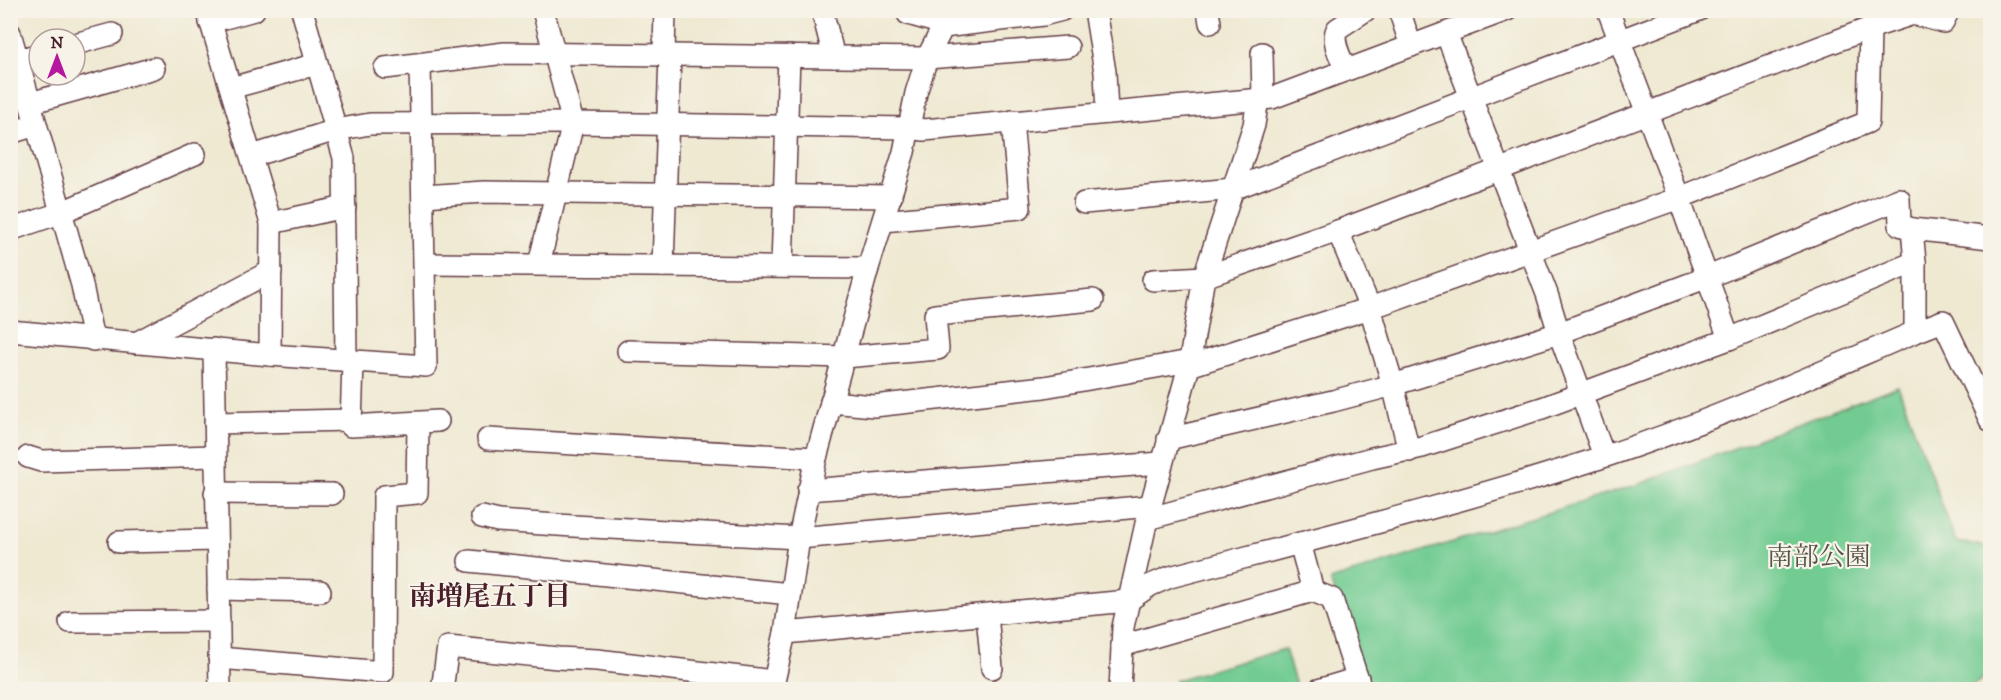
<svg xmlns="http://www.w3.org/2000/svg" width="2001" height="700" viewBox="0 0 2001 700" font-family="'IM FELL DW Pica','Noto Serif JP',serif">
  <rect width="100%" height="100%" fill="#f7f3e8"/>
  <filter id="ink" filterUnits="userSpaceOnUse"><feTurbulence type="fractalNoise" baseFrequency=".0167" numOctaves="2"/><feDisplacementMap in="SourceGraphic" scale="12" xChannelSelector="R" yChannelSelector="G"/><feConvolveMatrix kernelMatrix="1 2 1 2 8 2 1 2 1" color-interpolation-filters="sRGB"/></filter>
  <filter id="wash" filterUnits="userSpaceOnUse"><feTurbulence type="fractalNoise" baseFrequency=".008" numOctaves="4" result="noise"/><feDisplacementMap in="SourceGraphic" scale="24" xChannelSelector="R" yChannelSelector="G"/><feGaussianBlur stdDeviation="1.35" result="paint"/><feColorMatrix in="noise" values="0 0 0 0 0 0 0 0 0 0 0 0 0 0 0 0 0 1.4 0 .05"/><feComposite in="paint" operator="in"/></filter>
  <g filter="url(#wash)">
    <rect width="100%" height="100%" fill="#efe9d2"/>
    <g fill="#72cc92" stroke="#5e765e" stroke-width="1.5">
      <polygon points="1898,386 1956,542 1990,547 1990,674 1966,690 1367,689 1330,580 1637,485"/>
      <polygon points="1285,649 1297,689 1179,689 1176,680"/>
    </g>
  </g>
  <g filter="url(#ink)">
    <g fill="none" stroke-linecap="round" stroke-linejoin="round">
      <defs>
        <g id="minor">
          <polyline points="207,10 271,223 270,355"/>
          <polyline points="302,10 344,158 346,360"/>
          <polyline points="822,10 834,57"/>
          <polyline points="909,10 908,14 936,22 943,27"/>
          <polyline points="1095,10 1105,72 1107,113"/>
          <polyline points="1208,10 1210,23"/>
          <polyline points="1399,10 1411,46"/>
          <polyline points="1608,10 1679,198 1729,339"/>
          <polyline points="210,22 254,10"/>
          <polyline points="10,33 82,285 93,340"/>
          <polyline points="1446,33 1547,294 1559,333 1604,456"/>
          <polyline points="75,44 112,34"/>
          <polyline points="1262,53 1263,98"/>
          <polyline points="664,54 665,10"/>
          <polyline points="18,60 39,54"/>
          <polyline points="385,68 505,53 927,58 1068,47"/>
          <path d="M 1346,70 C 1341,58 1331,42 1337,29 L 1366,10"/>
          <polyline points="231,88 317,64"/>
          <polyline points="30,103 154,68"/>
          <polyline points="10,133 36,125"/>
          <polyline points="252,156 336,130 370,124 573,123 910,128 924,130 1272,98 1507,10"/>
          <polyline points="423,196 484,192 891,197"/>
          <polyline points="1084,203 1233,189 1699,10"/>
          <polyline points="883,221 1020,208 1012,121"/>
          <polyline points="271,223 345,207"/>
          <polyline points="10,230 60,213 195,154"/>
          <polyline points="1338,231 1370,308 1393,385 1409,451"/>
          <polyline points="425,264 868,268"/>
          <polyline points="539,264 573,123 543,10"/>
          <polyline points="663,266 670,54"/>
          <polyline points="782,266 789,56"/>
          <polyline points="1153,280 1204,277 1338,231 1870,28 1913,14 1943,22 1949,10"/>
          <polyline points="10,331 270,355 426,366 420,65"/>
          <polyline points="1915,332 1943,321 1990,420"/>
          <polyline points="136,343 271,271"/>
          <polyline points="214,349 220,690"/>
          <polyline points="628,351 844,357 938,349 935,315 1093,300"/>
          <polyline points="353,361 351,426 438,421"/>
          <polyline points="1189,366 1370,308 1679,198 1868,122 1870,28"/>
          <polyline points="831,402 874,406 1044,387 1190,361"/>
          <polyline points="215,423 351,420"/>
          <polyline points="488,439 816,458"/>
          <polyline points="1168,439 1333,401 1393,385 1559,333 1708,277 1899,199 1900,225 1912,229"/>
          <polyline points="28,457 41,461 215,456"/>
          <polyline points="808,490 1161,463"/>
          <polyline points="215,493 332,494"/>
          <polyline points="482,517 498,521 573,526 799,538 1150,506"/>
          <polyline points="1147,519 1372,458 1422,447 1542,408 1729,339 1915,262"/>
          <polyline points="119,542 217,540"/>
          <polyline points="1300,543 1313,591"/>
          <polyline points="469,561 790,594"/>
          <polyline points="218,589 320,591"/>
          <polyline points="987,615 992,668"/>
          <polyline points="70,622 219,621"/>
          <path d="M 785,633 L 1128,601 L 1151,585 L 1170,577 C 1315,539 1461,503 1603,457 C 1710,422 1812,376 1915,332 L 1915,262 L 1912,229 L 1990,238"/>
          <polyline points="1122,646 1313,591 1332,599 1361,690"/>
          <polyline points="219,658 383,672 384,496 417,493 418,423"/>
          <polyline points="442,690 448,647 558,658 597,660 774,681"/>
          <polyline points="772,690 785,633 799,538 816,458 868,268 904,152 916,93 927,58 943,27 1043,15 1062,10"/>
          <polyline points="1120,690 1123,627 1147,519 1189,366 1204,277 1254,125 1258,98"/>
          <polyline points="1318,690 1358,678"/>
        </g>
      </defs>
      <use href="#minor" stroke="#633d44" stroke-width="24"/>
      <use href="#minor" stroke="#fff" stroke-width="21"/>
    </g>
  </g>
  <g text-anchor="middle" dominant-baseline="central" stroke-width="4.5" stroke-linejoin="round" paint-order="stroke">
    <g font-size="26" fill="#56534a" stroke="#f7f3e8">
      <text x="1819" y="557">南部公園</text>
    </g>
    <g font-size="27" font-weight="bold" fill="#4a1f2b" stroke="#f7f3e8">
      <text x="490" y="597">南増尾五丁目</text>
    </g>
  </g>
  <rect width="2001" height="700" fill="none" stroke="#f7f3e8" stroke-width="36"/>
  <g transform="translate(57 57)"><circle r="28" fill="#f7f3e8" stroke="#b29e9c" stroke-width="1.5"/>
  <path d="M0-4.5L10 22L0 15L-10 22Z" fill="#b5179e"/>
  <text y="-9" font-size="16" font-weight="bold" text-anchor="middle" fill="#4a1f2b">N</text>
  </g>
</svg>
